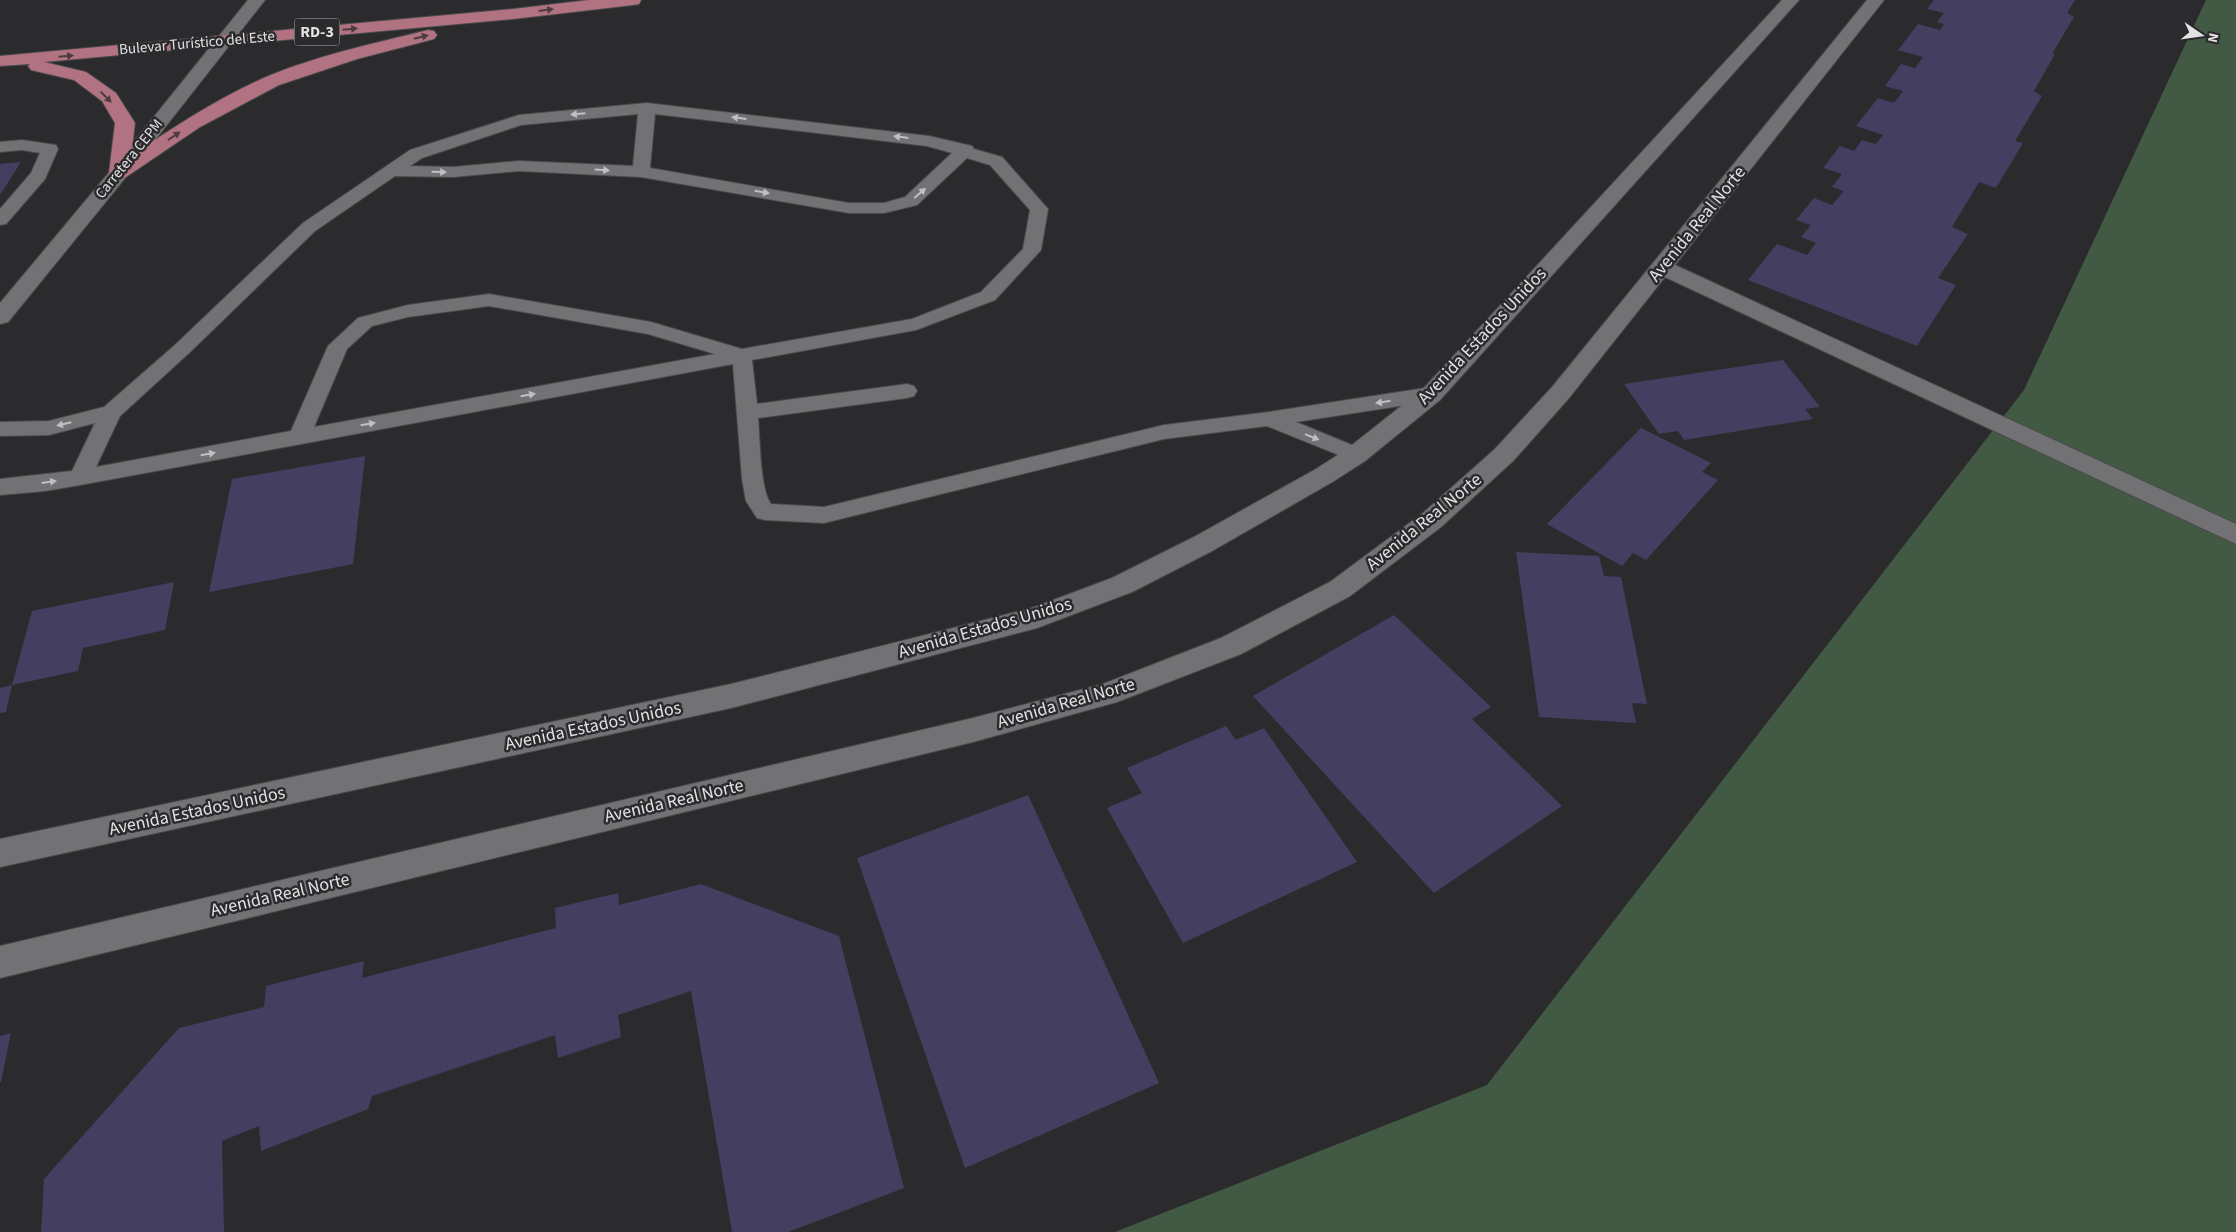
<svg xmlns="http://www.w3.org/2000/svg" width="2236" height="1232" viewBox="0 0 2236 1232" font-family="'Source Sans 3',sans-serif">
  <rect width="100%" height="100%" fill="#2b2b2e"/>
  <polygon fill="#425943" points="2206,0 2236,0 2236,1232 1115,1232 1487,1085 2024,390"/>
  <g fill="#443e61">
    <polygon points="1934,0 2075,0 2067,13 2074,17 2052,54 2055,54 2034,91 2042,96 2015,141 2023,143 1996,188 1979,182 1952,227 1968,234 1938,278 1956,285 1917,346 1748,280 1777,244 1807,255 1816,243 1801,237 1811,225 1796,220 1814,198 1832,205 1844,191 1832,187 1842,174 1823,168 1840,146 1854,151 1862,140 1876,144 1883,135 1856,126 1878,98 1894,103 1903,91 1885,86 1901,64 1915,68 1923,57 1898,50 1918,24 1940,30 1944,24 1937,22 1944,13 1927,9"/>
    <polygon points="21,162 0,195 0,164"/>
    <polygon points="1783,360 1820,407 1805,409 1813,419 1684,440 1678,431 1659,434 1624,384"/>
    <polygon points="1641,428 1711,463 1702,472 1718,480 1646,560 1633,553 1622,566 1547,524"/>
    <polygon points="365,456 353,564 209,592 232,479"/>
    <polygon points="1516,552 1599,556 1604,576 1621,577 1647,704 1632,703 1636,723 1539,717"/>
    <polygon points="174,582 165,630 83,648 78,671 12,685 32,611"/>
    <polygon points="1394,615 1491,707 1472,719 1562,806 1434,893 1253,696"/>
    <polygon points="12,685 6,712 0,713 0,688"/>
    <polygon points="1226,726 1236,740 1264,728 1357,862 1183,943 1107,808 1142,793 1127,768"/>
    <polygon points="1028,795 1159,1083 965,1168 857,858"/>
    <polygon points="701,884 839,936 904,1188 788,1232 732,1232 691,991 618,1015 621,1037 558,1058 555,1035 372,1096 368,1109 261,1151 259,1126 222,1141 224,1232 41,1232 44,1179 179,1028 264,1007 266,986 364,961 362,978 556,928 555,908 618,893 619,905"/>
    <polygon points="11,1033 1,1082 0,1082 0,1036"/>
  </g>
  <g fill="none" stroke-linecap="round" stroke-linejoin="round">
    <defs>
      <g id="service">
        <path d="M 647,103 L 929,136 L 972,146 L 974,149 L 1002,157 L 1048,209 L 1041,250 L 995,300 L 916,330 L 752,360 L 757,404 L 907,384 L 914,386 L 917,391 L 914,396 L 907,398 L 758,418 C 760,438 760,490 771,504 L 824,507 L 1164,425 L 1269,412 L 1432,387 L 1439,389 L 1442,394 L 1439,399 L 1432,401 L 1296,422 L 1364,450 L 1367,455 L 1364,460 L 1356,462 L 1267,426 L 1164,439 L 824,523 L 765,520 L 757,518 L 746,501 L 742,479 L 733,364 L 80,485 L 45,491 L 0,495 L 0,479 L 72,471 L 95,423 L 49,435 L 0,436 L 0,422 L 49,421 L 104,407 L 175,345 L 303,223 L 410,150 L 519,115 ZM 638,114 L 633,166 L 519,161 L 453,167 L 410,166 L 422,158 L 521,125 ZM 655,114 L 927,146 L 952,153 L 905,197 L 884,203 L 849,203 L 650,168 ZM 967,158 L 990,165 L 1030,210 L 1023,249 L 981,292 L 912,319 L 742,349 L 651,322 L 489,294 L 408,305 L 358,318 L 328,346 L 291,431 L 96,467 L 120,416 L 189,353 L 315,231 L 395,176 L 453,177 L 519,171 L 641,177 L 849,213 L 884,213 L 917,205 ZM 489,306 L 648,334 L 715,354 L 314,427 L 347,349 L 372,326 L 408,317 Z"/>
        <polygon points="22,140 56,145 58,149 45,179 6,224 0,225 0,209 31,173 40,153 22,150 0,152 0,142"/>
      </g>
      <g id="minor">
        <polygon points="248,0 265,0 126,177 8,322 0,324 0,303 112,169"/>
        <polygon points="1867,0 1884,0 1675,265 2236,524 2236,544 1665,277 1569,398 1513,461 1441,527 1350,596 1241,654 1117,702 973,742 0,978 0,946 973,718 1103,684 1221,638 1330,582 1423,513 1495,449 1553,386"/>
      </g>
      <polygon id="tertiary" points="1782,0 1799,0 1440,400 1365,461 1334,481 1212,551 1132,592 1037,628 731,708 0,867 0,839 731,684 1032,608 1112,578 1194,537 1316,469 1347,449 1424,388"/>
      <path id="trunk" d="M 589,0 L 641,0 L 639,4 L 633,5 L 513,19 L 44,62 L 86,72 L 116,93 L 135,123 L 131,156 C 174,127 218,98 266,77 C 315,56 376,43 428,30 L 434,31 L 437,35 L 434,39 L 357,59 L 279,85 L 200,127 L 126,177 L 119,179 L 112,177 L 109,173 L 115,123 L 102,101 L 74,80 L 31,70 L 28,66 L 30,64 L 0,66 L 0,56 L 513,9 Z"/>
    </defs>
    <use href="#service" stroke="#4a4a4c" stroke-width="2"/>
    <use href="#minor" stroke="#4a4a4c" stroke-width="2"/>
    <use href="#tertiary" stroke="#4a4a4c" stroke-width="2"/>
    <use href="#trunk" stroke="#4a4a4c" stroke-width="2"/>
    <use href="#service" fill="#727275" fill-rule="evenodd"/>
    <use href="#minor" fill="#727275" fill-rule="evenodd"/>
    <use href="#tertiary" fill="#727275" fill-rule="evenodd"/>
    <use href="#trunk" fill="#b17281" fill-rule="evenodd"/>
  </g>
  <defs><path id="oneway-solid" d="M-6-.8H1V-3.2L6.5 0L1 3.2V.8H-6Z" transform="scale(1.25)"/></defs>
  <g fill="#4c3d43">
    <use href="#oneway-solid" transform="translate(546 10) rotate(-7)"/>
    <use href="#oneway-solid" transform="translate(350 29) rotate(-5)"/>
    <use href="#oneway-solid" transform="translate(421 37) rotate(-14)"/>
    <use href="#oneway-solid" transform="translate(66 56) rotate(-5)"/>
    <use href="#oneway-solid" transform="translate(106 97) rotate(44)"/>
    <use href="#oneway-solid" transform="translate(174 136) rotate(-34)"/>
  </g>
  <g fill="#c0c0c3">
    <use href="#oneway-solid" transform="translate(578 114) rotate(175)"/>
    <use href="#oneway-solid" transform="translate(739 118) rotate(-173)"/>
    <use href="#oneway-solid" transform="translate(901 137) rotate(-173)"/>
    <use href="#oneway-solid" transform="translate(602 170) rotate(3)"/>
    <use href="#oneway-solid" transform="translate(439 172) rotate(1)"/>
    <use href="#oneway-solid" transform="translate(762 192) rotate(10)"/>
    <use href="#oneway-solid" transform="translate(920 193) rotate(-41)"/>
    <use href="#oneway-solid" transform="translate(528 395) rotate(-10)"/>
    <use href="#oneway-solid" transform="translate(1383 402) rotate(171)"/>
    <use href="#oneway-solid" transform="translate(64 424) rotate(167)"/>
    <use href="#oneway-solid" transform="translate(368 424) rotate(-10)"/>
    <use href="#oneway-solid" transform="translate(1312 437) rotate(22)"/>
    <use href="#oneway-solid" transform="translate(208 454) rotate(-10)"/>
    <use href="#oneway-solid" transform="translate(49 482) rotate(-8)"/>
  </g>
  <g text-anchor="middle" dominant-baseline="central" stroke-width="5" stroke-linejoin="round" paint-order="stroke">
    <g font-size="15" fill="#e2e2e4" stroke="#2b2b2e">
      <text transform="translate(197 43) rotate(-5)">Bulevar Turístico del Este</text>
      <text transform="translate(129 159) rotate(-51)">Carretera CEPM</text>
    </g>
    <rect fill="#2b2b2e" stroke="#ababad" stroke-width="1" x="294.5" y="18.5" width="45" height="27" rx="4"/>
    <g font-size="16" font-weight="bold" fill="#e2e2e4">
      <text x="317" y="32">RD-3</text>
    </g>
    <g font-size="18" fill="#e2e2e4" stroke="#2b2b2e">
      <text transform="translate(1697 224) rotate(-51)">Avenida Real Norte</text>
      <text transform="translate(1482 336) rotate(-47)">Avenida Estados Unidos</text>
      <text transform="translate(1424 522) rotate(-39)">Avenida Real Norte</text>
      <text transform="translate(985 628) rotate(-16)">Avenida Estados Unidos</text>
      <text transform="translate(1066 703) rotate(-16)">Avenida Real Norte</text>
      <text transform="translate(593 726) rotate(-12)">Avenida Estados Unidos</text>
      <text transform="translate(674 801) rotate(-13)">Avenida Real Norte</text>
      <text transform="translate(197 811) rotate(-12)">Avenida Estados Unidos</text>
      <text transform="translate(280 895) rotate(-13)">Avenida Real Norte</text>
    </g>
  </g>
  <g transform="translate(2201 35) rotate(103)" stroke="#2b2b2e" stroke-width="4" paint-order="stroke">
  <path d="M0-4L9 19L0 12L-9 19Z" fill="#e2e2e4"/>
  <text y="-8" font-size="14" font-weight="bold" text-anchor="middle" fill="#e2e2e4">N</text>
  </g>
</svg>
